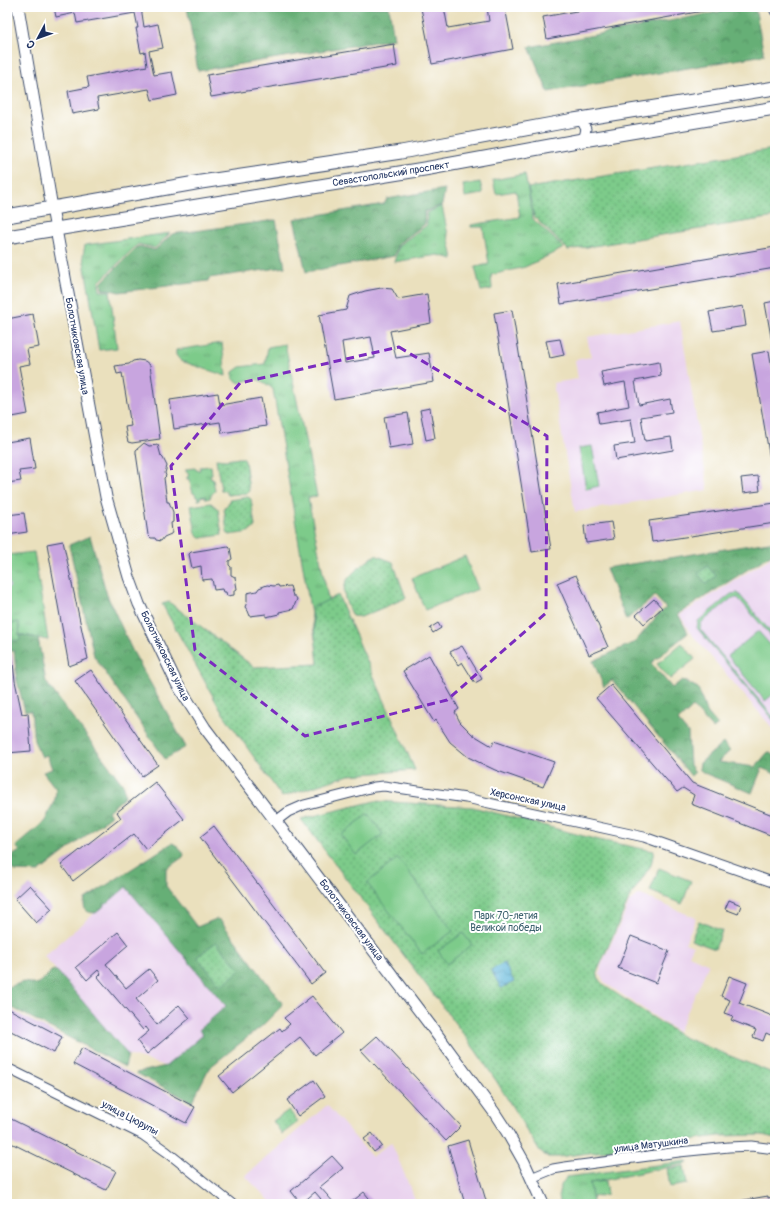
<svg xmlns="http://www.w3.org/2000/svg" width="782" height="1211" viewBox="0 0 782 1211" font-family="Pangolin,sans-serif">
  <defs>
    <pattern id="grass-tufts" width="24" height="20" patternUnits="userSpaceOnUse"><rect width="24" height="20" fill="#7dcb8a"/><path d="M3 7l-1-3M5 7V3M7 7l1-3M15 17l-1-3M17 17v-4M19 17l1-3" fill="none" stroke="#66a574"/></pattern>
    <pattern id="forest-crowns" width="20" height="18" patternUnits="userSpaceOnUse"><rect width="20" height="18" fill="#66af76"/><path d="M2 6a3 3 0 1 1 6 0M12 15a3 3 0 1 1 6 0" fill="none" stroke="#538f64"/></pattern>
    <pattern id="park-dots" width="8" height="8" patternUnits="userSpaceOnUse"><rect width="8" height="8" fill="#7dcb8a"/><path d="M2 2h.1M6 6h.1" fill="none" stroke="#66a574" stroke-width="1.8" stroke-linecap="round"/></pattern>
    <pattern id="water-waves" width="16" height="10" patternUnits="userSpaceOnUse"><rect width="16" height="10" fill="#5bb5d9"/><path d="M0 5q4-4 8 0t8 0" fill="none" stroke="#4a94b3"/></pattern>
  </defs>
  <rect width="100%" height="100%" fill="#fff"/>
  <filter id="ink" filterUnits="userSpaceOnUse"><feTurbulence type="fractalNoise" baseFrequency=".025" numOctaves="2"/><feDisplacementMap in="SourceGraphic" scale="8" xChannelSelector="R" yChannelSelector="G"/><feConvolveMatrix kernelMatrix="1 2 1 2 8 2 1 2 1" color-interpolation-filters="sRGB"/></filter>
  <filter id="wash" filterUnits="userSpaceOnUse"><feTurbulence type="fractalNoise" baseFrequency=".012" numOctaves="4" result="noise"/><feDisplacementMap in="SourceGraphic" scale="16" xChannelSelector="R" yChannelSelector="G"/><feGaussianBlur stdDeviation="0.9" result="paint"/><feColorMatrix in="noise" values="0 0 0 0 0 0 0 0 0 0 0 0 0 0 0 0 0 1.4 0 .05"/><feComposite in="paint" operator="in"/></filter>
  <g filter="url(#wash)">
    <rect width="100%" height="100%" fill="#eae0bd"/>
    <g fill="#e9d2ee">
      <polygon points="680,321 708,490 575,512 553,383 578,379 575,360 591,357 587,337"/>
      <polygon points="775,555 775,731 689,631 680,615"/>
      <polygon points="126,887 226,1006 199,1030 203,1035 166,1066 128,1055 44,956"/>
      <polygon points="637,895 641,895 696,918 685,943 693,946 689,955 709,964 678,1032 605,983 600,975 601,966 630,901"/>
      <polygon points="327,1105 372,1157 391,1142 417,1204 273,1204 245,1176"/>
    </g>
    <g fill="url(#grass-tufts)" stroke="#4c7d74">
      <polygon points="525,174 533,219 564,248 525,267 491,275 492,289 481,291 475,267 489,264 483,227 471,227 471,225 520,217 516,191 496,194 493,180"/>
      <polygon points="480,182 483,194 465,197 463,185"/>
      <polygon points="442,206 453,259 438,255 394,262 399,245 427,225 426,213"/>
      <polygon points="170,233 155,248 138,244 99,282 100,291 110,291 117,348 99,350 83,256 85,245"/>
      <polygon points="222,343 226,376 181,361 176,355 176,350"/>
      <path d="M 285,344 L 317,496 L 308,498 L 331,613 L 316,644 L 273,389 C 260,379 256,376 240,383 L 233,379 L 233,372 L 240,367 L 265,364 L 268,347 Z"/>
      <polygon points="211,466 212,474 210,475 211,479 213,479 215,491 212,494 210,498 206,499 205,496 200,497 200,500 198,500 198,497 196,497 195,494 193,493 189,479 187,479 187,477 189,476 188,472 186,472 186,469 195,468 196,470 200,470 200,467"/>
      <polygon points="211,503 218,509 222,535 201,538 198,537 196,533 191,506"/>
      <polygon points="34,552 48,640 23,635 7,637 7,555"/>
      <path d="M 687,1161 L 688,1163 L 590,1183 L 593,1204 L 561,1204 C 557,1193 559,1186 567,1177 Z"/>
    </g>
    <g fill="url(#forest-crowns)" stroke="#406f6a">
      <polygon points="187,7 389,7 394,39 198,71"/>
      <polygon points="745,7 755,7 764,55 548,92 529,47"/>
      <polygon points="445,189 442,205 424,212 425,224 398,244 394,256 306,272 294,219 384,204 387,199"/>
      <polygon points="276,220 285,267 209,278 208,281 119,292 111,290 102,289 101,283 138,246 155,250 172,234"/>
      <polygon points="90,536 107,595 132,650 186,747 165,759 94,656 69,545"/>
      <polygon points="769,542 775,543 775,552 678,614 688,633 651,663 672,688 682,680 698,688 706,711 718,725 713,729 693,707 678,721 688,733 690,765 695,772 691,776 612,680 604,687 593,661 635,642 657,616 666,608 655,596 626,620 606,568"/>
      <polygon points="23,635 38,638 46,682 124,786 125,797 108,811 111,816 39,872 15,871 7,866 7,859 20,851 16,846 45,821 55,799 56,789 43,772 52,769 47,755 42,757 34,741 31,711 25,711 17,681 14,651 7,651 7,637"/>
      <polygon points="723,743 730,751 718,762 755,767 768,752 775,756 775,774 762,768 752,793 704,773 699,769 700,763"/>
      <path d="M 172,843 L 176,845 L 184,854 L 183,857 L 166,869 L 166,886 L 197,927 L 216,919 L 220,920 L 282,1003 L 280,1008 L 263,1025 L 209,1068 L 192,1102 L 136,1073 L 166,1066 L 203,1035 L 199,1030 L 226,1006 L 126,887 L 96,913 C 86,913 82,909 85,899 Z"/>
      <polygon points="54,970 58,972 128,1055 125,1067 7,1005 7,986 9,987 23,982 37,984 47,976 50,972"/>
    </g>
    <g fill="url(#park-dots)" stroke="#4c7d74">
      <polygon points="774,149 775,157 775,217 568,250 534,217 528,188"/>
      <polygon points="239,458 243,458 245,461 249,490 248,493 228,495 225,491 221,490 216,459 226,460"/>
      <path d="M 248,497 L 251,499 L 255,526 C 252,534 238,533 230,535 L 227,533 L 224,508 L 228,504 L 229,500 Z"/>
      <path d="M 375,555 L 393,562 L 406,598 L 361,617 L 352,616 C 334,580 349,577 375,555 Z"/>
      <polygon points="707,566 716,576 707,584 698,574"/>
      <polygon points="338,595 415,770 349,775 282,797 220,709 162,604 169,602 254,667 318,664 312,608"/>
      <polygon points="19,622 20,640 7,641 7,625"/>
      <polygon points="375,801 473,807 599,840 654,851 651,865 630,897 597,972 599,980 606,987 683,1037 775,1074 775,1138 762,1135 719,1136 558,1157 548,1157 540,1152 497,1082 476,1051 301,819"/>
      <polygon points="699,921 722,931 715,949 691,940"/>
      <polygon points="216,942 240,970 221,986 197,957"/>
      <polygon points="289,1110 298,1122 282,1134 273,1121"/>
      <polygon points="684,1166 687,1184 670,1187 667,1169"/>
    </g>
    <g fill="#7dcb8a" stroke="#4c7d74">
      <polygon points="592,446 599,486 586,489 579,448"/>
      <polygon points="465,556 478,589 425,610 412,578"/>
      <polygon points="738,593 775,637 775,641 738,598 732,598 701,623 700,629 775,719 775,722 697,628 698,621 731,594"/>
      <polygon points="758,631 775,650 775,693 765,701 728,656"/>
      <polygon points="682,643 695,659 670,679 657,664"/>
      <polygon points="368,814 383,834 356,855 341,835"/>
      <polygon points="398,858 453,931 422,954 367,883"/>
      <polygon points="659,868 691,881 682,904 650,891"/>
      <polygon points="463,933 472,945 447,964 438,951"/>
      <polygon points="605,1181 607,1195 592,1197 590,1183"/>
    </g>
    <polygon fill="url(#water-waves)" stroke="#3b729c" points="504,963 514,982 501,988 491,970"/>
    <g id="blocks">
      <g fill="#c8a5df" fill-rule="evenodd">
        <polygon points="54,7 141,7 144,27 158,24 163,48 149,51 154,75 172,72 177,95 152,100 149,89 97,98 99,109 72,114 68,91 89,87 87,77 147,66 145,52 141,53 136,28 138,28 135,13 77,23 75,13 56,17"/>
        <polygon points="429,7 444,7 448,28 489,21 487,7 505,7 513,49 432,64 421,8"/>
        <polygon points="599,7 720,7 720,8 547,39 543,17"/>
        <polygon points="394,44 397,66 211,97 207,75"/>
        <polygon points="775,247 775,268 561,304 558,284"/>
        <path d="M 381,288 L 392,289 L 398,299 L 427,294 L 431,323 L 390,331 L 396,358 L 429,353 L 434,382 L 334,399 L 319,315 L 346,310 L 350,296 L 365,291 ZM 371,337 L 375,358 L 345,363 L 342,342 Z"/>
        <polygon points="775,301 775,348 773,348 765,303"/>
        <polygon points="743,306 746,326 713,331 709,312"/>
        <polygon points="512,310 551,549 532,552 494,313"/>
        <polygon points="33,314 39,347 27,349 30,364 19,366 28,414 7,418 7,319"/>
        <polygon points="560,339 564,355 550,358 546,341"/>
        <polygon points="769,351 775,386 775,470 772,471 752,354"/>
        <polygon points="138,360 145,361 150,365 160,439 132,443 128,442 127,438 125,427 131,426 122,373 117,374 115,366 129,364 133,361"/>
        <polygon points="659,362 661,376 635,381 639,405 670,399 672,412 641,417 645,441 671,437 673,450 616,460 614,446 635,443 631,419 599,424 597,412 629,406 625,382 604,386 601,372"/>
        <polygon points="218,393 220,405 261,398 266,426 222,433 220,422 174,429 170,400"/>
        <polygon points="430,408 435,438 426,440 420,410"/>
        <polygon points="408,413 413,444 389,448 384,417"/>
        <polygon points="30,438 35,469 19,471 21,481 7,483 7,442"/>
        <polygon points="144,443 149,446 158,445 161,456 163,458 167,466 165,473 166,476 164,478 167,502 169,502 173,512 173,522 171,523 172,532 171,534 164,537 161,541 156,540 155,538 151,538 148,535 136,453 136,450"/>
        <polygon points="758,476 760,491 743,493 741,478"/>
        <polygon points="775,503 775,523 652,542 649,521"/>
        <polygon points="24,513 27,532 7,535 7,515"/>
        <polygon points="611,522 614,539 586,543 584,526"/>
        <polygon points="63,541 88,659 69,666 47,544"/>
        <polygon points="228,546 230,548 232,559 229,561 229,565 231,567 231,575 235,577 237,589 234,591 234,595 227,596 226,592 223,592 222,589 214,590 212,579 202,580 201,566 192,568 189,554 191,552"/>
        <polygon points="7,572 10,587 7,588"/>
        <polygon points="576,575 608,647 589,655 557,583"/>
        <polygon points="267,585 274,586 278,585 279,587 290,586 293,596 295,596 297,599 293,609 279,612 279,614 266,617 266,614 250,616 248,611 245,607 247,602 247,593 257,591 259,588"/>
        <polygon points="654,599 662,608 644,624 636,615"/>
        <polygon points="438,623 441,628 433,633 430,628"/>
        <polygon points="462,646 482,679 475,683 462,662 458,665 450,652"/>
        <polygon points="7,654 12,654 15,681 22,714 28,713 31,751 7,753"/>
        <polygon points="429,655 459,709 455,712 460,722 472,734 492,746 494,741 554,762 543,787 495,770 468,757 450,742 436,720 434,722 403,671"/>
        <polygon points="91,670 158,765 142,776 75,681"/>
        <polygon points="611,685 692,783 775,816 775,837 691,804 694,795 683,788 677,792 596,698"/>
        <polygon points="155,782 184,819 146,849 134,834 73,881 61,865 121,818 117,812"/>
        <polygon points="214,826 325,973 311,984 200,837"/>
        <polygon points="30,885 52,909 36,923 15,899"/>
        <polygon points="729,900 741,905 738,914 725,909"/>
        <polygon points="118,932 128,945 106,964 126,988 149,969 158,980 136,999 157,1025 179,1005 190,1018 147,1054 137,1041 149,1031 146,1027 143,1030 98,977 101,974 98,970 87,980 76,967"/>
        <polygon points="631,936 669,951 656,983 618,968"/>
        <polygon points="729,976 747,983 739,1003 775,1017 775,1037 766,1033 763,1041 753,1037 756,1030 731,1020 733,1016 724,1013 730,1000 721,996"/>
        <polygon points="312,996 342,1033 315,1055 300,1037 232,1092 219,1076 280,1028 282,1031 290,1024 284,1018"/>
        <polygon points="7,1008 62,1037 54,1053 7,1029"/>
        <polygon points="377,1036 461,1126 446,1141 361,1050"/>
        <polygon points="82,1048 195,1107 186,1123 73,1064"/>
        <polygon points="314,1080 325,1096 298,1116 287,1100"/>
        <polygon points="7,1117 116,1171 106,1190 7,1141"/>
        <polygon points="372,1133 382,1146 374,1152 364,1139"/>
        <polygon points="468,1140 487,1204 465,1204 448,1146"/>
        <polygon points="332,1156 343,1168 320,1187 335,1204 316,1204 315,1203 321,1199 315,1192 301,1204 291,1191"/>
        <polygon points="364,1192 373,1203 349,1204"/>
        <polygon points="768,1196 768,1198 772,1197 773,1199 775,1199 775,1204 730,1204 733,1202"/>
      </g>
    </g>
  </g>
  <g filter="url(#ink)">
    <use href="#blocks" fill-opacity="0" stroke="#3a4a6c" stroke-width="1"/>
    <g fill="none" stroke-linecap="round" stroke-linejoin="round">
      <defs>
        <g id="minor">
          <polyline points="774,7 775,11"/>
          <polyline points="574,120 582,122 586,129 584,137 578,140"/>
          <polyline points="276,821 288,812 304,805 374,787 384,786 466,798 644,837 775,883"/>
          <polyline points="7,1068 143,1135 167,1152 232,1204"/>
          <polyline points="531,1178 553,1169 565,1167 679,1152 729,1147 751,1146 775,1149"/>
        </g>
        <polyline id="tertiary" points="18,7 52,208 106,497 129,577 139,604 177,684 205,728 430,1025 494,1112 507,1132 524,1162 543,1204"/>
        <g id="secondary">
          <polyline points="7,216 201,182 401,152 574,120 775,88"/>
          <polyline points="7,237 430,168 577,141 775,108"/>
        </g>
      </defs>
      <use href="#minor" stroke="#3a4a6c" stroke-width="11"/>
      <use href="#tertiary" stroke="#3a4a6c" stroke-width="13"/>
      <use href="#secondary" stroke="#3a4a6c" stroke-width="15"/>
      <use href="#minor" stroke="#fff" stroke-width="9"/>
      <use href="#tertiary" stroke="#fff" stroke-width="11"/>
      <use href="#secondary" stroke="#fff" stroke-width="13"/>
    </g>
  </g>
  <path fill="none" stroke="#7b2cbf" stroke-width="3" stroke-dasharray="8 5" stroke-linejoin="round" d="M 399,347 L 547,436 L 546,613 L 447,700 L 305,736 L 195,650 L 171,466 L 240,383 Z"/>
  <g text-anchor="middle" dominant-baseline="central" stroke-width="4" stroke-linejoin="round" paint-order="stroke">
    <g font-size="10" fill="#1b2f5e" stroke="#fff">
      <text transform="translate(391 174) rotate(-9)">Севастопольский проспект</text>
      <text transform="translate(77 346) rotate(80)">Болотниковская улица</text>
      <text transform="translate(165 656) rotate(64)">Болотниковская улица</text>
      <text transform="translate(528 800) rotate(12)">Херсонская улица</text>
      <text transform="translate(351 920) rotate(53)">Болотниковская улица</text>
      <text transform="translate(130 1118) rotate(28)">улица Цюрупы</text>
      <text transform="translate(651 1145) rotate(-7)">улица Матушкина</text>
    </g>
    <g font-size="10" fill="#385e6b" stroke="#fff">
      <text x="506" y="916">Парк 70-летия<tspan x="506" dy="12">Великой победы</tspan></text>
    </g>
  </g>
  <rect width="782" height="1211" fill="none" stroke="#fff" stroke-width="24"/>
  <g transform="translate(38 38) rotate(229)" stroke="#ffffff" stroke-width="3" paint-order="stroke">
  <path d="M0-3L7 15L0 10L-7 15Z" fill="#1b2f5e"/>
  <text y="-6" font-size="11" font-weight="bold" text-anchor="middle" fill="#1b2f5e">С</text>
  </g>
</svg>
